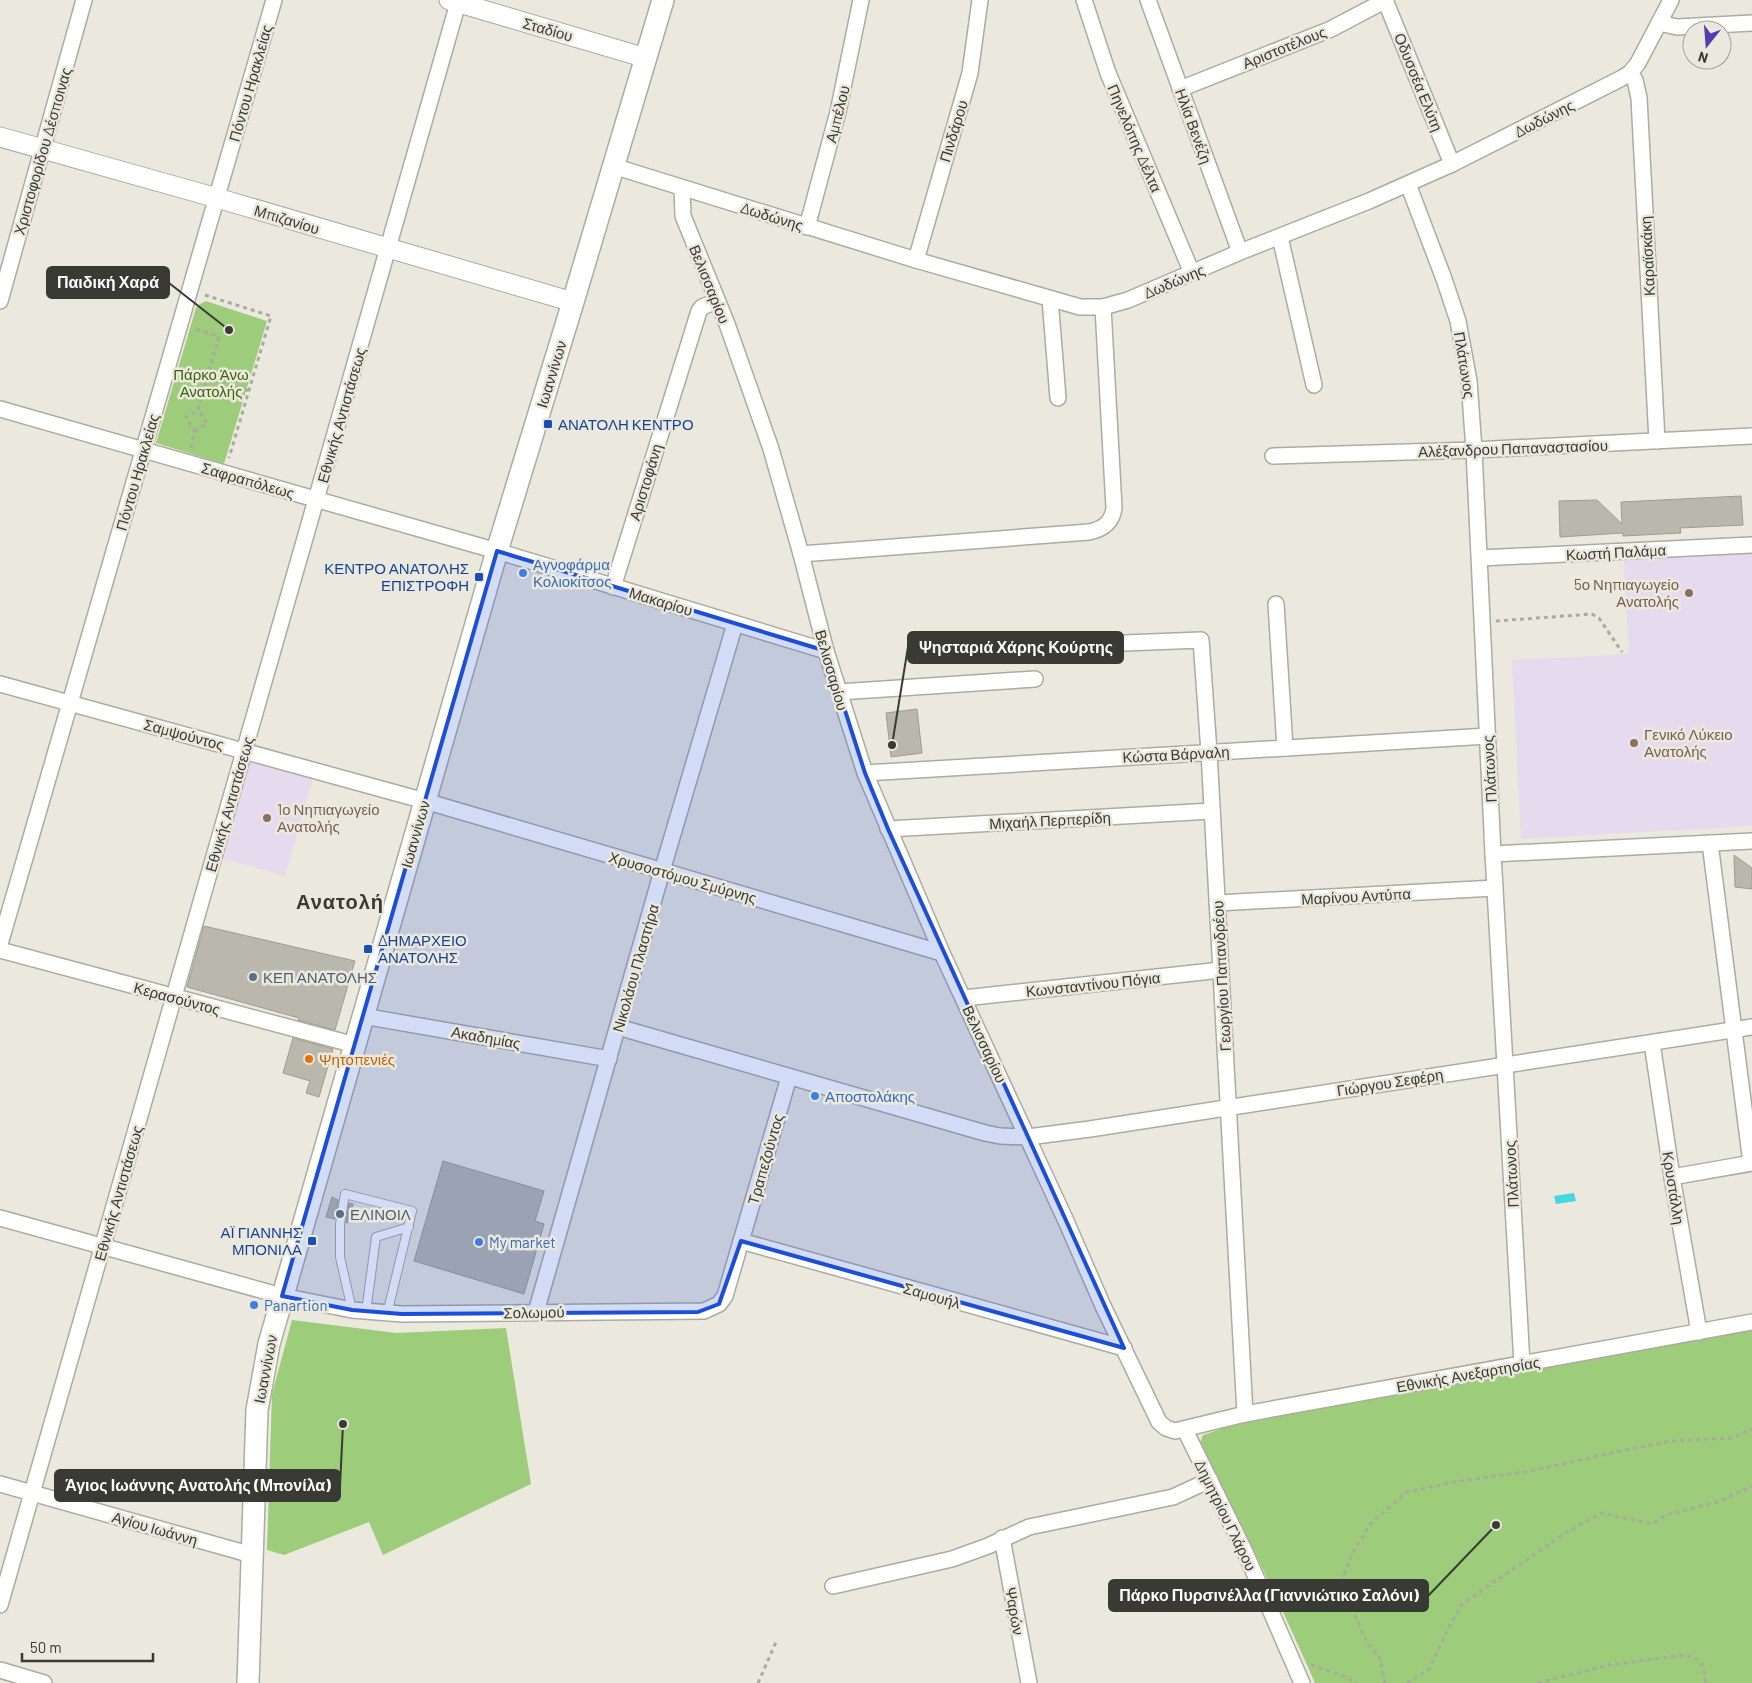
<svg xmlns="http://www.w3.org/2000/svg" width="1752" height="1683" viewBox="0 0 1752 1683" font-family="Barlow,sans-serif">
  <rect width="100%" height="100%" fill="#ebe9dd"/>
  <g fill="#e5daee">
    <polygon points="1752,552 1752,826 1521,839 1512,660 1629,654 1624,559"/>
    <polygon points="250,759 313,778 285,876 221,858"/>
  </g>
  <g fill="#9dcc7a">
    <polygon points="206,301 267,321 224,464 156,443 196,308 200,304"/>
    <polygon points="292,1320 396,1333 506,1328 531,1484 383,1555 369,1522 284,1555 267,1550 272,1394"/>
    <path d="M 1752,1329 L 1752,1683 L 1315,1683 C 1280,1603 1242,1524 1200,1447 L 1200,1443 L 1203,1435 L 1241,1422 Z"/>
  </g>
  <polygon fill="#46d8e0" points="1574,1193 1576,1201 1556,1204 1554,1196"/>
  <g fill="#bab8ac" stroke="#9f9d92">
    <polygon points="1741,496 1743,525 1680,528 1681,533 1623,536 1623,533 1560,537 1559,501 1597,500 1622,524 1621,502"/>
    <polygon points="917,709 922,753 891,757 886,713"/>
    <polygon points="1734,855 1752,868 1752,889 1735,887"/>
    <polygon points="204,926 355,961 335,1030 298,1020 299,1018 187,987"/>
    <polygon points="293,1038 333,1049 319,1097 306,1093 310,1081 283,1073"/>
    <polygon points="443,1161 544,1191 535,1221 544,1224 524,1294 414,1261"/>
    <polygon points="332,1197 338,1200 335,1219 326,1217"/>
    <polygon points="349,1203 353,1204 347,1223 346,1223"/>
  </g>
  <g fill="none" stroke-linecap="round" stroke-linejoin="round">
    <defs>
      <g id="service">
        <polyline points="352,1310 340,1257 340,1224 345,1194 412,1211 387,1314"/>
        <polyline points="366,1312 376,1237 409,1227"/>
      </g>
      <g id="minor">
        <polyline points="1084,0 1108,73 1192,273"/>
        <polyline points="1148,0 1240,252"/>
        <polyline points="1385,0 1452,164"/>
        <polyline points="1659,23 1677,27 1752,23"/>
        <polyline points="1630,73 1635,80 1639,98 1657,441"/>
        <polyline points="1180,89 1331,29 1386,0"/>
        <polyline points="613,166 916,260 1080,307 1103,307 1128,300 1240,252 1369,201 1452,164 1622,78 1630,73 1638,63 1671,0"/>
        <polyline points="1408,184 1444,279 1458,321 1469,381 1474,450 1493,854 1522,1364"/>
        <polyline points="682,188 683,216 727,324 771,449 801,554 826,651 865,773 942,953 1066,1221 1103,1306 1159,1422 1166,1428 1175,1431 1245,1414 1752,1322"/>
        <polyline points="807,227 838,112 861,0"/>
        <polyline points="1280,237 1314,385"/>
        <polyline points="916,260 966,87 970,73 980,0"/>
        <polyline points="1050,299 1058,398"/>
        <polyline points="0,301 84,0"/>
        <polyline points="0,409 497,551 826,651"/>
        <polyline points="1273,456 1474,450 1752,436"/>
        <path d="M 801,554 L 1089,532 C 1103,529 1112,523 1114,508 L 1103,307"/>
        <polyline points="1480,558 1752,545"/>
        <polyline points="613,587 699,311 702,307 717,301"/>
        <polyline points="1276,604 1285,748"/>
        <polyline points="1099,644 1201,640 1209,752 1245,1414"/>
        <polyline points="0,684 425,801 942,953"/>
        <polyline points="839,692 1035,679"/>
        <polyline points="865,773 1488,736"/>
        <polyline points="888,829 1212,811"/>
        <polyline points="1710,843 1751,1163"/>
        <polyline points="1493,854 1752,841"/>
        <polyline points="1217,903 1495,888"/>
        <polyline points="0,944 274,0"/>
        <polyline points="0,950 355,1045"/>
        <polyline points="964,998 1221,970"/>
        <polyline points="363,1016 609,1059"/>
        <polyline points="618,1027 985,1133 1000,1136 1028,1137 1090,1129 1752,1027"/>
        <polyline points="1652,1043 1672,1177 1699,1332"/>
        <polyline points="1672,1177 1752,1163"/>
        <polyline points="0,1218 282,1296 352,1310 402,1314 704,1311 719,1304 725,1296 789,1077"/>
        <polyline points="741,1241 1124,1348"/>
        <polyline points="536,1312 662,871 735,624"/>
        <polyline points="1185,1430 1245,1552 1302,1683"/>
        <polyline points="0,1484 252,1555"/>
        <polyline points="1002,1538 1029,1683"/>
        <polyline points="833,1586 952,1559 988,1546 1029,1527 1173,1497 1210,1480"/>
        <polyline points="0,1605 458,3"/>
        <polyline points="0,1670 44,1683"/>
      </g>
      <g id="tertiary">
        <polyline points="449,0 646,58"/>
        <polyline points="0,137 217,198 573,302"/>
      </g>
      <polyline id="secondary" points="248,1683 257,1410 269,1344 497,551 573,302 663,0"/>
    </defs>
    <use href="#service" stroke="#adaba0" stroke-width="10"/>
    <use href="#minor" stroke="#adaba0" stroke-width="18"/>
    <use href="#tertiary" stroke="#adaba0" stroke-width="21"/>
    <use href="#secondary" stroke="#adaba0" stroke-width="24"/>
    <g stroke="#abaaa0" stroke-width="3" stroke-dasharray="4 4" stroke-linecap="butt">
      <polyline points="205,295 271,316 229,458"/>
      <polyline points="183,371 250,391"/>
      <polyline points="195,432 186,417 198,410"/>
      <polyline points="191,448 195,432 207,423 198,410 219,336 195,329"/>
      <polyline points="1496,621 1592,614 1599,618 1622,652"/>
      <polyline points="1311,1665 1339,1674 1357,1683"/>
      <polyline points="758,1683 776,1642"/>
      <polyline points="1385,1683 1379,1655 1367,1643 1341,1583 1352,1554 1370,1524 1407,1492 1454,1482 1531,1471 1611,1453 1671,1441 1732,1438 1752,1429"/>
      <polyline points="1407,1683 1429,1669 1448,1629 1462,1604 1564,1534 1601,1513 1653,1524 1666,1515 1718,1502 1752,1486"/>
      <path d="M 1538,1683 L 1609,1665 L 1684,1655 C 1703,1659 1703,1665 1706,1683"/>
    </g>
    <use href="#service" stroke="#fff" stroke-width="8"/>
    <use href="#minor" stroke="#fff" stroke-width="15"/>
    <use href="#tertiary" stroke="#fff" stroke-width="19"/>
    <use href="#secondary" stroke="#fff" stroke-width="21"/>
  </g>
  <path fill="#1d4ed8" fill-opacity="0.2" stroke="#1d4ed8" stroke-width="4" stroke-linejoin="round" d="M 497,551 L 826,651 L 865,773 L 888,829 L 1124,1348 L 741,1241 L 719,1304 L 698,1312 L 402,1314 L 352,1310 L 282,1296 Z"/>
  <g fill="#1a4fb4" stroke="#ebe9dd" stroke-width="2">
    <rect x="543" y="419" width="10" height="10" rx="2.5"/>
    <rect x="474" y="572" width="10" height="10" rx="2.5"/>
    <rect x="363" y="944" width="10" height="10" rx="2.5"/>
    <rect x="307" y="1236" width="10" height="10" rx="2.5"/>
  </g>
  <g fill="#3f7fe0" stroke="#ebe9dd" stroke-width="2">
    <circle cx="523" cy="573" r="5"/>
    <circle cx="815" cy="1096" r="5"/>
    <circle cx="479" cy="1242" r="5"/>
    <circle cx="254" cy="1305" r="5"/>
  </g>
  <g fill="#8d6e63" stroke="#ebe9dd" stroke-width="2">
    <circle cx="1689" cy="593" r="5"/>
    <circle cx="1634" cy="743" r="5"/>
    <circle cx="267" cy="818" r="5"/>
  </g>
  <g fill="#5c6f8a" stroke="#ebe9dd" stroke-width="2">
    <circle cx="253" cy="977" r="5"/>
    <circle cx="340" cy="1214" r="5"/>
  </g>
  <circle fill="#e8710a" stroke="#ebe9dd" stroke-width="2" cx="309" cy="1059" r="5"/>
  <g text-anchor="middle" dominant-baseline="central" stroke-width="5" stroke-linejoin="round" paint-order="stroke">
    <g font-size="15" fill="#3a3a35" stroke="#ebe9dd">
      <text transform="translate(548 29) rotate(16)">Σταδίου</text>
      <text transform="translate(1284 47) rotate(-22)">Αριστοτέλους</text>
      <text transform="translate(1419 82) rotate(68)">Οδυσσέα Ελύτη</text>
      <text transform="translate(250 83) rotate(-74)">Πόντου Ηρακλείας</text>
      <text transform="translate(837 114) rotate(-76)">Αμπέλου</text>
      <text transform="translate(1544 118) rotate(-27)">Δωδώνης</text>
      <text transform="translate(1194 126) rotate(70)">Ηλία Βενέζη</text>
      <text transform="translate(953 131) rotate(-73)">Πινδάρου</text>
      <text transform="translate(1135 138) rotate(67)">Πηνελόπης Δέλτα</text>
      <text transform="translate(42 151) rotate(-74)">Χριστοφορίδου Δέσποινας</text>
      <text transform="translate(772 216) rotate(17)">Δωδώνης</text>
      <text transform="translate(287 219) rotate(17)">Μπιζανίου</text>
      <text transform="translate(1647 256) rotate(-93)">Καραϊσκάκη</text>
      <text transform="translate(1174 281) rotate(-23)">Δωδώνης</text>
      <text transform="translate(710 284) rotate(68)">Βελισσαρίου</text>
      <text transform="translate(1465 365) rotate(81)">Πλάτωνος</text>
      <text transform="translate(551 374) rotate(-73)">Ιωαννίνων</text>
      <text transform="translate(341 415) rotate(-74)">Εθνικής Αντιστάσεως</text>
      <text transform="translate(1513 448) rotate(-2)">Αλέξανδρου Παπαναστασίου</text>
      <text transform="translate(137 472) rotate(-74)">Πόντου Ηρακλείας</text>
      <text transform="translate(248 480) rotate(16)">Σαφραπόλεως</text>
      <text transform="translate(645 482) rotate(-73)">Αριστοφάνη</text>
      <text transform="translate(1616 552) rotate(-3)">Κωστή Παλάμα</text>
      <text transform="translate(661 601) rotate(17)">Μακαρίου</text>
      <text transform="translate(832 670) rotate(74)">Βελισσαρίου</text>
      <text transform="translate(184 734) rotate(15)">Σαμψούντος</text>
      <text transform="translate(1176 754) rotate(-3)">Κώστα Βάρναλη</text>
      <text transform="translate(1489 769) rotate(-93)">Πλάτωνος</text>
      <text transform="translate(229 804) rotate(-74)">Εθνικής Αντιστάσεως</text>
      <text transform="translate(1050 820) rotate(-3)">Μιχαήλ Περπερίδη</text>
      <text transform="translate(415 834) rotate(-74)">Ιωαννίνων</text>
      <text transform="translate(683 877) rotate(16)">Χρυσοστόμου Σμύρνης</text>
      <text transform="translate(1356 896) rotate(-3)">Μαρίνου Αντύπα</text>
      <text transform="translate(635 968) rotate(-74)">Νικολάου Πλαστήρα</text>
      <text transform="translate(1221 976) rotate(-93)">Γεωργίου Παπανδρέου</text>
      <text transform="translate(1093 984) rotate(-6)">Κωνσταντίνου Πόγια</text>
      <text transform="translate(177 998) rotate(15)">Κερασούντος</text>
      <text transform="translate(486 1037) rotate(10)">Ακαδημίας</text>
      <text transform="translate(985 1044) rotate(65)">Βελισσαρίου</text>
      <text transform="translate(1390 1082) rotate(-9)">Γιώργου Σεφέρη</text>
      <text transform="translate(765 1159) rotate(-74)">Τραπεζούντος</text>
      <text transform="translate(1511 1174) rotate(-93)">Πλάτωνος</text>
      <text transform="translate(1674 1188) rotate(81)">Κρυστάλλη</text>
      <text transform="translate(118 1193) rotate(-74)">Εθνικής Αντιστάσεως</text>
      <text transform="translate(932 1295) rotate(16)">Σαμουήλ</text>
      <text transform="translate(534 1312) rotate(-1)">Σολωμού</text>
      <text transform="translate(265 1369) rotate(-79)">Ιωαννίνων</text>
      <text transform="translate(1468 1374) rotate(-10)">Εθνικής Ανεξαρτησίας</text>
      <text transform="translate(1226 1515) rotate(64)">Δημητρίου Γλάρου</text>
      <text transform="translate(155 1528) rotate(16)">Αγίου Ιωάννη</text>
      <text transform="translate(1015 1611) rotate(80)">Ψαρών</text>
    </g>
    <g font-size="15" fill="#3b640d" stroke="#ebe9dd">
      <text x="211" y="374">Πάρκο Άνω<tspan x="211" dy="17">Ανατολής</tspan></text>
    </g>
    <g font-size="15" fill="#164399" stroke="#ebe9dd" text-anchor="start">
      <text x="558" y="424">ΑΝΑΤΟΛΗ ΚΕΝΤΡΟ</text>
      <text x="469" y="568" text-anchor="end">ΚΕΝΤΡΟ ΑΝΑΤΟΛΗΣ<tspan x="469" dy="17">ΕΠΙΣΤΡΟΦΗ</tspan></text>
      <text x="378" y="940">ΔΗΜΑΡΧΕΙΟ<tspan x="378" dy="17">ΑΝΑΤΟΛΗΣ</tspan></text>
      <text x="302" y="1232" text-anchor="end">ΑΪ ΓΙΑΝΝΗΣ<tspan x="302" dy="17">ΜΠΟΝΙΛΑ</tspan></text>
    </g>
    <g font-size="15" fill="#366cbe" stroke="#ebe9dd" text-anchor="start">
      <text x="533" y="564">Αγνοφάρμα<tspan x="533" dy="17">Κολιοκίτσος</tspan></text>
      <text x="825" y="1096">Αποστολάκης</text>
      <text x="489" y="1242">My market</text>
      <text x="264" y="1305">Panartion</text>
    </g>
    <g font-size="15" fill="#785e54" stroke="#ebe9dd" text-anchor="start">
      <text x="1679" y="584" text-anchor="end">5ο Νηπιαγωγείο<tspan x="1679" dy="17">Ανατολής</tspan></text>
      <text x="1644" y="734">Γενικό Λύκειο<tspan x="1644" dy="17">Ανατολής</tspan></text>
      <text x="277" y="809">1ο Νηπιαγωγείο<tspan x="277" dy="17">Ανατολής</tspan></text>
    </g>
    <g font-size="15" fill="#4e5e75" stroke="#ebe9dd" text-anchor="start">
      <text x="263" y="977">ΚΕΠ ΑΝΑΤΟΛΗΣ</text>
      <text x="350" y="1214">ΕΛΙΝΟΙΛ</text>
    </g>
    <g font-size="15" fill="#c56008" stroke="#ebe9dd" text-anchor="start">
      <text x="319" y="1059">Ψητοπενιές</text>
    </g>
    <g font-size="20" font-weight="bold" letter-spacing="1" fill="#3a3a35" stroke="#ebe9dd">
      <text x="340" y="901">Ανατολή</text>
    </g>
  </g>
  <path fill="none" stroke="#3a3a35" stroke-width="2" d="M229 330L169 283M892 745L908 647M343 1424L340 1486M1496 1525L1428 1596"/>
  <g fill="#3a3a35" stroke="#ebe9dd" stroke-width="2">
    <circle cx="229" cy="330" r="5"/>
    <circle cx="892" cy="745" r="5"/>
    <circle cx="343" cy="1424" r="5"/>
    <circle cx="1496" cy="1525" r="5"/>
  </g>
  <g fill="#3a3a35" stroke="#3a3a35" stroke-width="2">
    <rect x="47" y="267" width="122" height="31" rx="5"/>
    <rect x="908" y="632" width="215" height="31" rx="5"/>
    <rect x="55" y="1470" width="285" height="31" rx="5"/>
    <rect x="1109" y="1580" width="319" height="31" rx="5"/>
  </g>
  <g font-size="16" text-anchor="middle" font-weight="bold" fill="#fff">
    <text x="108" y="288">Παιδική Χαρά</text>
    <text x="1016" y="653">Ψησταριά Χάρης Κούρτης</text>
    <text x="198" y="1491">Άγιος Ιωάννης Ανατολής (Μπονίλα)</text>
    <text x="1269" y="1601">Πάρκο Πυρσινέλλα (Γιαννιώτικο Σαλόνι)</text>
  </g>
  <g transform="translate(1707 45) rotate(197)"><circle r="24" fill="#ebe9dd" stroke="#a4a39a"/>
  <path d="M0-4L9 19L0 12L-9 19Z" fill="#533bb3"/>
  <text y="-8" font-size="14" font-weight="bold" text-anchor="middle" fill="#3a3a35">N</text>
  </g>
  <path d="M22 1653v8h131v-8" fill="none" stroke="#3a3a35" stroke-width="2.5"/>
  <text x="30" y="1653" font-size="15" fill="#3a3a35" stroke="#ebe9dd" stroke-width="4" paint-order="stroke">50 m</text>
</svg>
